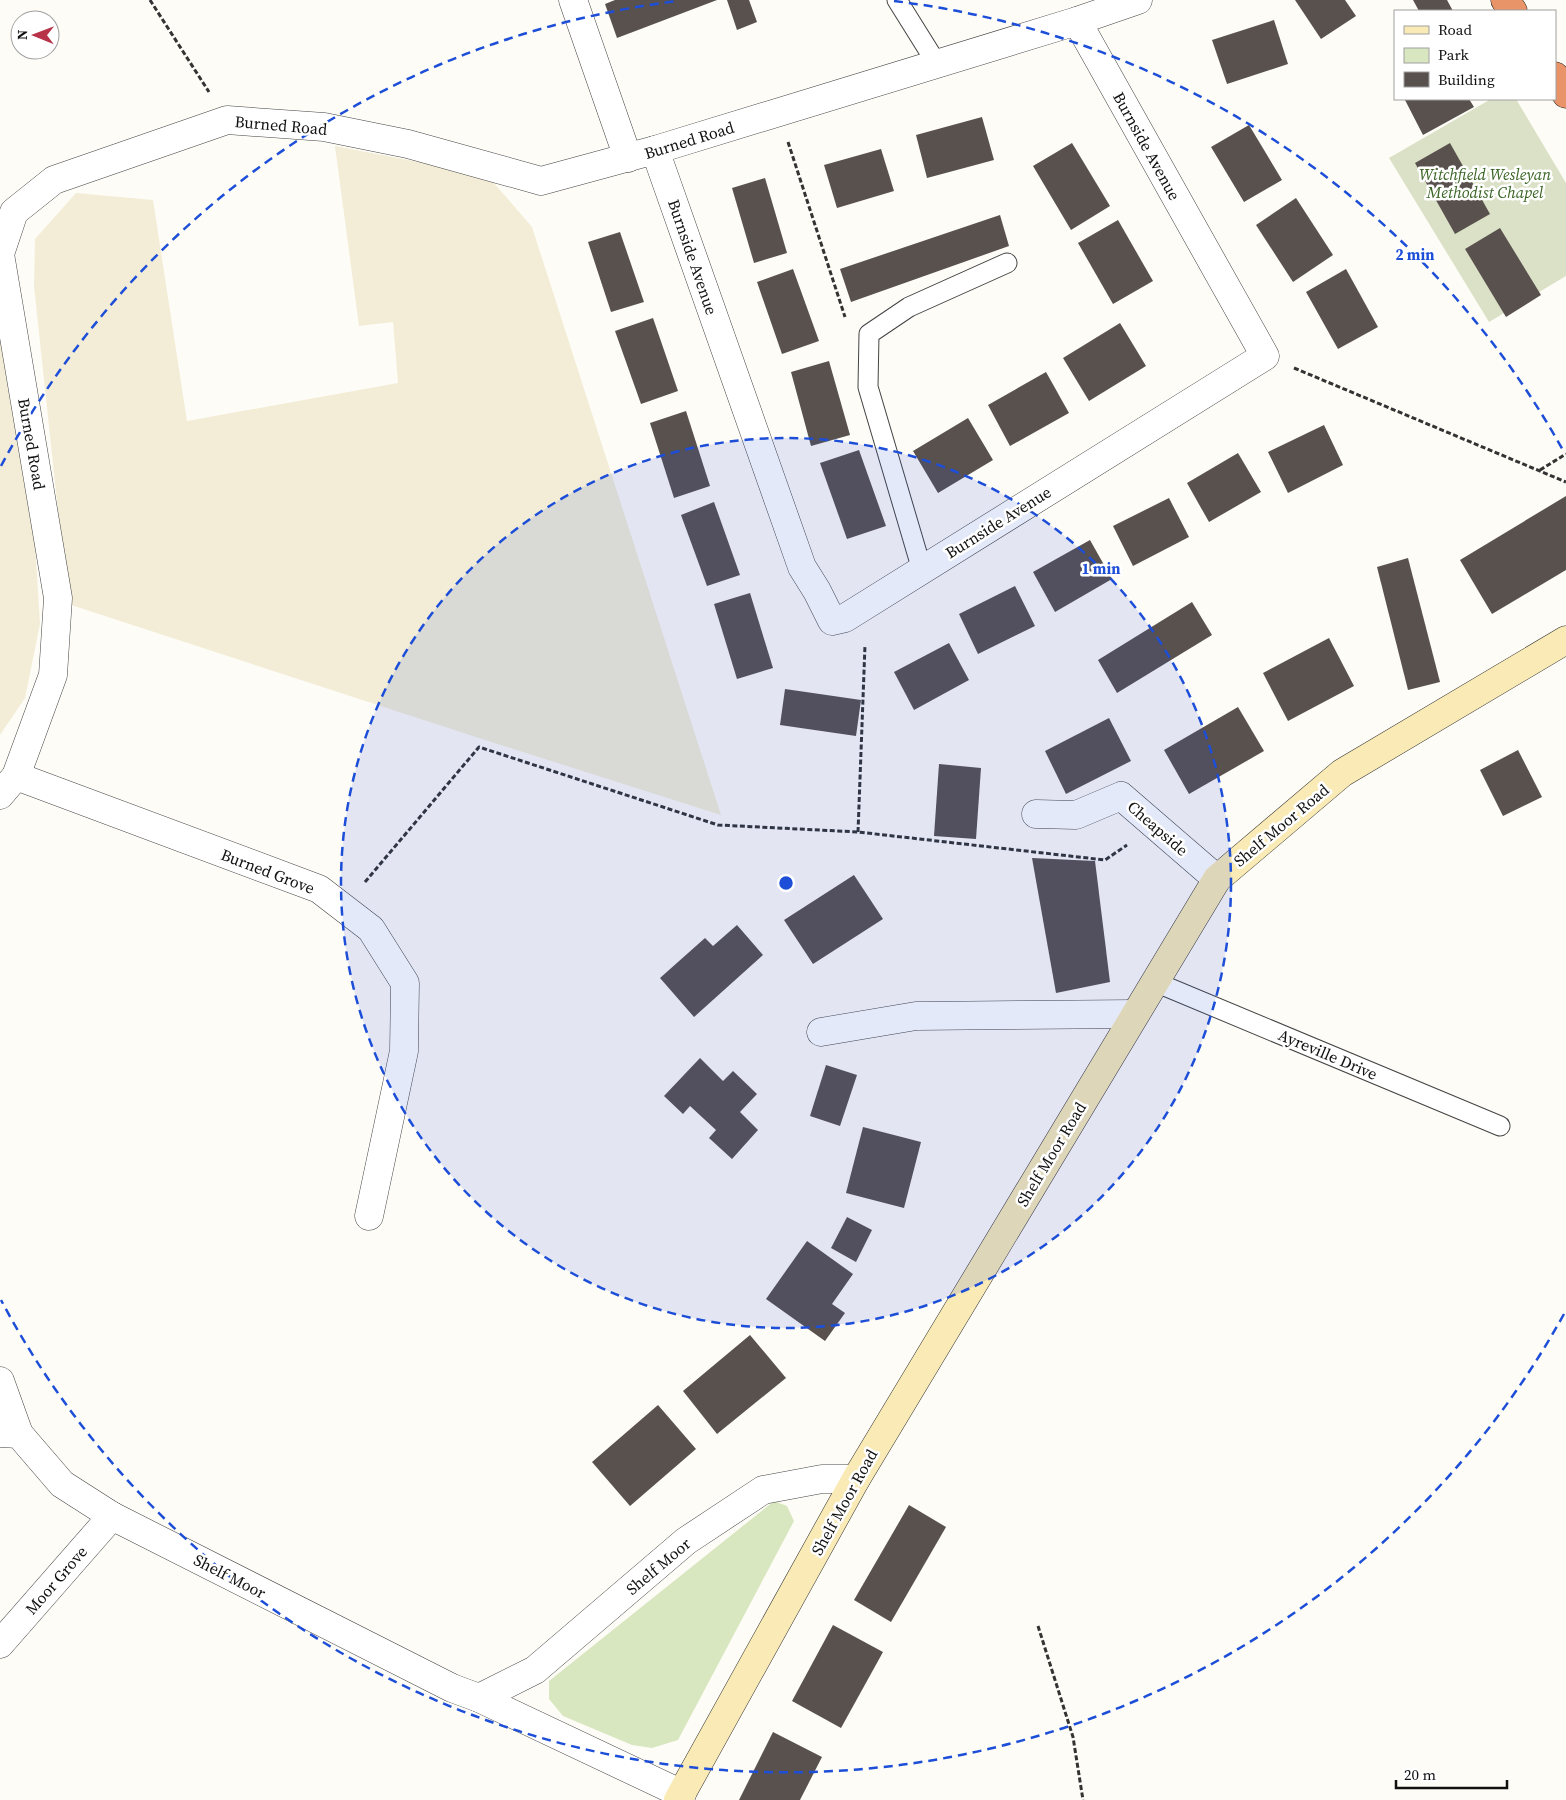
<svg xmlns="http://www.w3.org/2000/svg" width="1566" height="1800" viewBox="0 0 1566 1800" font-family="'Source Serif 4',serif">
  <rect width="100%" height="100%" fill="#fefcf6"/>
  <g fill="#f3edd7">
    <polygon points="335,146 487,175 532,227 721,815 482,739 68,604 34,286 35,239 76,193 153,200 187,421 398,383 393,322 359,326"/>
    <polygon points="0,339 32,494 40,624 25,698 0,735"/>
  </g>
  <polygon fill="#d9e7c0" points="774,1501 787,1506 794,1521 678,1740 652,1748 632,1745 563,1716 549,1699 549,1681"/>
  <polygon fill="#dbe1c6" points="1491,99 1516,99 1566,183 1566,276 1489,322 1389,158"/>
  <g fill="#59514e">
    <polygon points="615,0 717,0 617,38 605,4"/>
    <polygon points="727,0 749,0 757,22 737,30"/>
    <polygon points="1295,0 1345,0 1356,16 1321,39"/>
    <polygon points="1413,0 1447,0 1453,11 1419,11"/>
    <polygon points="1274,20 1288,64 1227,84 1212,40"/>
    <polygon points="1407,99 1469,99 1474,107 1423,135 1405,100"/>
    <polygon points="982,117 994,160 927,178 916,135"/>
    <polygon points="1249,125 1282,180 1244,202 1211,147"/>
    <polygon points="1072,143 1110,206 1071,230 1033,166"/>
    <polygon points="1450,143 1490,214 1455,234 1415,163"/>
    <polygon points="881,149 894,191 837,208 824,165"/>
    <polygon points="765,178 787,253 754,263 732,188"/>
    <polygon points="1296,198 1333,255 1293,282 1256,225"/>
    <polygon points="1000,215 1009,246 851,302 840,269"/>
    <polygon points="1118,220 1153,281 1113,304 1078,243"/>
    <polygon points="1500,228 1541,295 1506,317 1465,249"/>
    <polygon points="620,232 644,302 611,312 588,242"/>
    <polygon points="793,269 819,341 782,354 757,282"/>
    <polygon points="1346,269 1378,327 1338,349 1306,292"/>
    <polygon points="653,318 678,391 641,404 615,331"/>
    <polygon points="1120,323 1146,366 1089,401 1063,358"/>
    <polygon points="829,361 850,435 811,446 791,372"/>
    <polygon points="1046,372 1069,413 1010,446 988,405"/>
    <polygon points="686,411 710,486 674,498 650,423"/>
    <polygon points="968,418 993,460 938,493 913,451"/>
    <polygon points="1324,425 1343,465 1288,493 1268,452"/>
    <polygon points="859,450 886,526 847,539 820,463"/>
    <polygon points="1238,453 1261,492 1209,522 1187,483"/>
    <polygon points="1566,496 1566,570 1492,614 1460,560"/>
    <polygon points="1169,498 1189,537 1133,566 1113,526"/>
    <polygon points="714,502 740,575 707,586 681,515"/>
    <polygon points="1090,540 1112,579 1055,612 1033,572"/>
    <polygon points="1408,558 1440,682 1408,690 1377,567"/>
    <polygon points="1015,586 1035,626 978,654 959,614"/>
    <polygon points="750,593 773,668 737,679 714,604"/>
    <polygon points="1192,602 1212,635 1117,693 1098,660"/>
    <polygon points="1329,638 1354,686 1288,721 1263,673"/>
    <polygon points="949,643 969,680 914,710 894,672"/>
    <polygon points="785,689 861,700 856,736 780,725"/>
    <polygon points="1238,707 1264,751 1189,794 1164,750"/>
    <polygon points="1109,718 1131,761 1066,794 1045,751"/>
    <polygon points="1518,750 1542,797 1503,816 1480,770"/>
    <polygon points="939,764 981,768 976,839 934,836"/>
    <polygon points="1032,858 1095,861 1110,982 1056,993"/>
    <polygon points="854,875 883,919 813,964 784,920"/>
    <polygon points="737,925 763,955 694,1017 660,978 705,938 713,946"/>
    <polygon points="700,1058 723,1081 733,1071 757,1094 740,1112 758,1130 732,1159 709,1138 716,1130 690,1106 683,1114 664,1096"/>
    <polygon points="826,1065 857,1075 840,1126 810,1116"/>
    <polygon points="863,1127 921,1142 904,1208 846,1193"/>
    <polygon points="847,1217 872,1230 856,1262 831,1248"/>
    <polygon points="807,1241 853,1274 832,1304 845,1313 825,1341 766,1299"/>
    <polygon points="750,1335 786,1378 717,1434 683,1391"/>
    <polygon points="658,1405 696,1449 630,1506 592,1462"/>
    <polygon points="909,1505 946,1527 891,1622 854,1600"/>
    <polygon points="833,1625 883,1652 841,1728 792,1701"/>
    <polygon points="773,1732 822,1757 800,1800 739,1800"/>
  </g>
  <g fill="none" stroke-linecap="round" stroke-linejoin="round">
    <defs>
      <g id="lane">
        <polyline points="897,0 937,64"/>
        <polyline points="922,570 868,387 869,334 909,307 1007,263"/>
        <polyline points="1155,982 1500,1126"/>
      </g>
      <g id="street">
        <polyline points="573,0 628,158"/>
        <polyline points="655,150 802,567 817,591 832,621 845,618 1265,356 1077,21"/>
        <polyline points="16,776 319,889 371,929 405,983 404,1051 369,1216"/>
        <polyline points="0,795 16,776 53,675 58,598 0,254 14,212 54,180 227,120 324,127 408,144 541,181 655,150 1077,21 1138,0"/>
        <polyline points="1036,814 1076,815 1121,796 1217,879"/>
        <polyline points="821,1032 916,1016 1135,1014"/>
        <polyline points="0,1381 19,1434"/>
        <polyline points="0,1433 19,1434 62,1484 112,1516 452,1688 479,1698 682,1794"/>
        <polyline points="0,1644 112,1516"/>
        <polyline points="479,1698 535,1670 686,1541 763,1490 822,1479 856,1479"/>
      </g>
      <polyline id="secondary" points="678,1800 856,1479 1217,879 1342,773 1566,640"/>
      <g id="highway">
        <polyline points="1505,0 1513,11"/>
        <polyline points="1555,76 1566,94"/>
      </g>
    </defs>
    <use href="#lane" stroke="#444" stroke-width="21"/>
    <use href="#street" stroke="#444" stroke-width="29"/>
    <use href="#secondary" stroke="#333" stroke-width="29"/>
    <use href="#highway" stroke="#222" stroke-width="29"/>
    <g stroke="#333" stroke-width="3" stroke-dasharray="5 2.5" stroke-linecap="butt">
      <polyline points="150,0 209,92"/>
      <polyline points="788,142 845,317"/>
      <polyline points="1294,368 1566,482"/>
      <polyline points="1540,470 1566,454"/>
      <polyline points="858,832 865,645"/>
      <polyline points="365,882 479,747 718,825 858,832 1105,860 1127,845"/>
      <polyline points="1038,1626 1073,1737 1083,1800"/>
    </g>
    <use href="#lane" stroke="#fff" stroke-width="19"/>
    <use href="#street" stroke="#fff" stroke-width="28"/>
    <use href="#secondary" stroke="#f9eab6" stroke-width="28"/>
    <use href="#highway" stroke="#e99468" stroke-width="28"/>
  </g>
  <circle cx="786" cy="883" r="445" fill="#1d4ed8" fill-opacity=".12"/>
  <g fill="none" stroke="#1d4ed8" stroke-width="2.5" stroke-dasharray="9 6">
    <circle cx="786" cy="883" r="445"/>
    <path d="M1564 1314A889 889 0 0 1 1 1300M1 466A889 889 0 0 1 678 1M894 1A889 889 0 0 1 1564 452"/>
  </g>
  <g text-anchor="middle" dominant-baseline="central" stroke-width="5" stroke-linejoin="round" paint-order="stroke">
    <g font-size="16" fill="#111" stroke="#fff">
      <text transform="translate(281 125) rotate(5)">Burned Road</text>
      <text transform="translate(689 140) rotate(-17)">Burned Road</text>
      <text transform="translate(1147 146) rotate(61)">Burnside Avenue</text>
      <text transform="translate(693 257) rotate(71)">Burnside Avenue</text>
      <text transform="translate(32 444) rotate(80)">Burned Road</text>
      <text transform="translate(998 522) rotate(-32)">Burnside Avenue</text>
      <text transform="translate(1281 825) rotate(-40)">Shelf Moor Road</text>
      <text transform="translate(1158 828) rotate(41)">Cheapside</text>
      <text transform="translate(268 871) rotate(21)">Burned Grove</text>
      <text transform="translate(1328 1054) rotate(23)">Ayreville Drive</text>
      <text transform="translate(1051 1154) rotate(-59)">Shelf Moor Road</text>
      <text transform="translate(844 1502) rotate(-61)">Shelf Moor Road</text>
      <text transform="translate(658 1566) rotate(-40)">Shelf Moor</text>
      <text transform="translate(230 1576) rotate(27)">Shelf Moor</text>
      <text transform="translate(56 1580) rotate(-49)">Moor Grove</text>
    </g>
    <g font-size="16" font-style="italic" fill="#3a6525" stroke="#fff">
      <text x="1485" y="174">Witchfield Wesleyan<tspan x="1485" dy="18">Methodist Chapel</tspan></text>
    </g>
  </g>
  <circle cx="786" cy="883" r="8" fill="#1d4ed8" stroke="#fff" stroke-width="2.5"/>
  <g font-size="15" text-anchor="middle" font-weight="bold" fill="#1d4ed8" stroke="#fff" stroke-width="5" stroke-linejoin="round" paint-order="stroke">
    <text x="1415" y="260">2 min</text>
    <text x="1101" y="574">1 min</text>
  </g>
  <rect x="1394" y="10" width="162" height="90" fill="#ffffff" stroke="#a0a0a0"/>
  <rect x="1404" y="26" width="25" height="8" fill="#f9eab6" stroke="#a0a0a0"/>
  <text x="1438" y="35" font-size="15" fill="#111111">Road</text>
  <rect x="1404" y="48" width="25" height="15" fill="#d9e7c0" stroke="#a0a0a0"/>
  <text x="1438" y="60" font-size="15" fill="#111111">Park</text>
  <rect x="1404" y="72" width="25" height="15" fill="#59514e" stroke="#a0a0a0"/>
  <text x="1438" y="85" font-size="15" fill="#111111">Building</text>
  <g transform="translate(35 35) rotate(271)"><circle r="24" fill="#ffffff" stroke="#a0a0a0"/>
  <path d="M0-4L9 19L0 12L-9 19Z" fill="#b83248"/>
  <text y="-8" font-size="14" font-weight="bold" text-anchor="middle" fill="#111111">N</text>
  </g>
  <path d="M1396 1780v8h111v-8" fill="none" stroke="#111111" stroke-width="2.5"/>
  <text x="1404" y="1780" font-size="15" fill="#111111" stroke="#ffffff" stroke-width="4" paint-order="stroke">20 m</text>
</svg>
